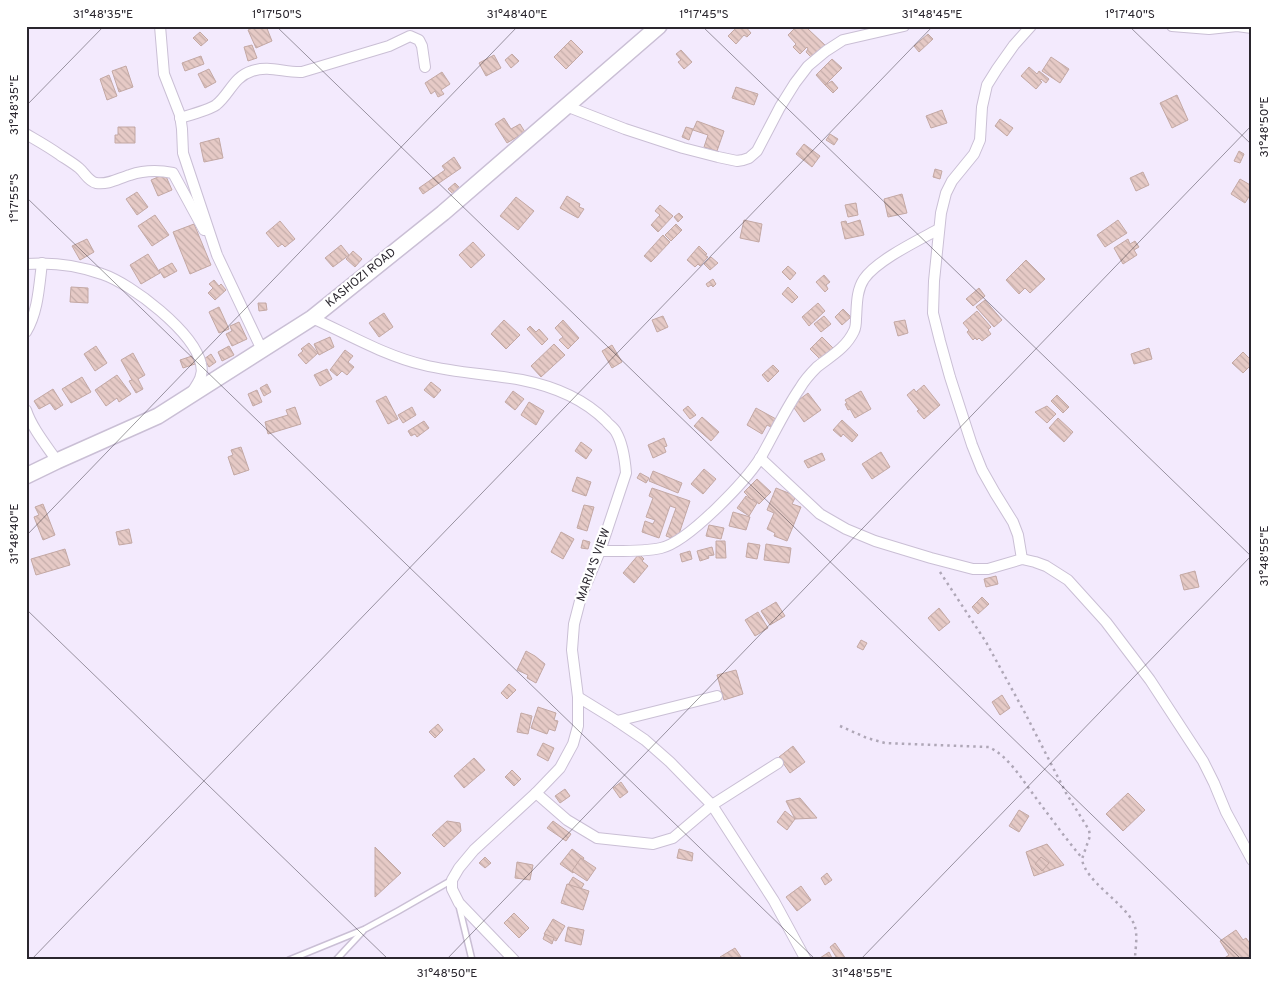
<svg xmlns="http://www.w3.org/2000/svg" width="1278" height="986" viewBox="0 0 1278 986" font-family="Overpass,sans-serif">
  <defs>
    <pattern id="building-back-hatch" width="6" height="6" patternUnits="userSpaceOnUse" patternTransform="scale(1.25)"><rect width="6" height="6" fill="#e6cac6"/><path d="M-1 5l2 2M0 0l6 6M5-1l2 2" fill="none" stroke="#c5adaa"/></pattern>
  </defs>
  <rect width="100%" height="100%" fill="#f3eafd"/>
  <g fill="url(#building-back-hatch)" stroke="#c3a8a4">
    <polygon points="257,26 266,26 272,41 256,48 248,30"/>
    <polygon points="738,26 745,26 751,33 747,37 744,35 736,44 728,36"/>
    <polygon points="797,26 811,26 808,29 826,46 813,59 806,52 808,49 807,47 800,54 793,47 796,44 788,35"/>
    <polygon points="200,32 208,40 201,46 193,38"/>
    <polygon points="928,34 933,39 919,52 914,46"/>
    <polygon points="571,40 583,52 566,69 554,57"/>
    <polygon points="252,45 257,58 248,61 244,47"/>
    <polygon points="681,50 692,62 684,69 678,62 681,60 676,54"/>
    <polygon points="512,54 519,61 511,68 505,60"/>
    <polygon points="494,55 501,68 486,76 479,63"/>
    <polygon points="201,56 204,64 185,71 182,63"/>
    <polygon points="1051,57 1069,69 1060,83 1042,71"/>
    <polygon points="832,59 842,68 825,85 816,75"/>
    <polygon points="126,66 133,87 119,92 112,71"/>
    <polygon points="1029,67 1037,74 1039,71 1049,79 1046,83 1041,79 1040,81 1042,82 1036,89 1021,76"/>
    <polygon points="209,69 216,82 205,88 198,74"/>
    <polygon points="442,72 450,84 441,90 444,94 438,97 435,91 431,94 425,83"/>
    <polygon points="109,75 117,96 107,100 100,79"/>
    <polygon points="832,81 838,88 833,93 825,85"/>
    <polygon points="736,87 758,94 754,105 732,98"/>
    <polygon points="1177,95 1188,120 1172,128 1160,103"/>
    <polygon points="942,110 947,123 931,128 926,116"/>
    <polygon points="504,118 511,129 520,124 525,132 507,143 495,124"/>
    <polygon points="1000,119 1013,128 1007,136 995,126"/>
    <polygon points="697,121 724,131 717,151 704,147 708,135 693,130"/>
    <polygon points="118,127 135,127 135,143 115,143 115,135 118,135"/>
    <polygon points="686,127 693,129 689,140 682,137"/>
    <polygon points="830,134 838,139 834,145 826,140"/>
    <polygon points="219,138 223,158 204,162 200,143"/>
    <polygon points="804,144 820,156 812,167 796,154"/>
    <polygon points="1239,151 1244,154 1240,163 1234,161"/>
    <polygon points="454,157 461,168 423,194 419,188 445,170 442,166"/>
    <polygon points="935,169 942,171 940,179 933,177"/>
    <polygon points="1143,172 1149,185 1136,191 1130,178"/>
    <polygon points="165,174 172,190 158,196 151,180"/>
    <polygon points="1240,179 1252,186 1252,192 1245,203 1231,194"/>
    <polygon points="455,183 461,189 454,195 448,189"/>
    <polygon points="137,192 148,207 137,215 126,199"/>
    <polygon points="902,194 907,213 888,217 884,199"/>
    <polygon points="567,196 580,204 579,207 584,209 578,218 560,208"/>
    <polygon points="516,197 534,211 518,230 500,216"/>
    <polygon points="856,203 858,215 848,217 845,205"/>
    <polygon points="660,205 673,216 658,232 651,225 660,215 655,211"/>
    <polygon points="679,213 683,217 678,222 674,217"/>
    <polygon points="155,215 169,235 152,246 138,226"/>
    <polygon points="744,220 762,224 759,242 740,238"/>
    <polygon points="860,220 864,235 845,239 841,222 846,221 847,224"/>
    <polygon points="1118,220 1127,233 1105,247 1097,235"/>
    <polygon points="280,221 295,239 285,247 282,244 278,247 266,233"/>
    <polygon points="194,224 211,265 190,274 173,232"/>
    <polygon points="676,224 682,230 671,241 665,235"/>
    <polygon points="663,235 670,242 651,262 644,256"/>
    <polygon points="87,239 94,252 80,260 72,246"/>
    <polygon points="1128,239 1130,244 1135,241 1139,247 1134,250 1137,255 1123,264 1114,248"/>
    <polygon points="473,242 485,255 471,268 459,255"/>
    <polygon points="341,245 349,255 333,267 325,258"/>
    <polygon points="699,246 707,254 705,255 708,257 700,266 698,264 695,267 687,260"/>
    <polygon points="353,251 362,259 355,267 346,259"/>
    <polygon points="148,254 160,273 141,284 130,265"/>
    <polygon points="711,257 718,263 710,270 704,264"/>
    <polygon points="1026,260 1045,279 1030,293 1025,288 1019,294 1006,280"/>
    <polygon points="172,263 177,271 164,278 159,270"/>
    <polygon points="788,266 796,273 790,280 782,272"/>
    <polygon points="824,275 830,282 826,285 828,289 825,292 816,282"/>
    <polygon points="713,279 716,284 713,287 711,285 708,287 706,284"/>
    <polygon points="214,280 219,286 221,284 226,290 215,300 208,293 213,288 209,284"/>
    <polygon points="71,287 88,288 88,303 70,302"/>
    <polygon points="788,287 798,297 792,303 782,294"/>
    <polygon points="979,288 985,296 973,306 966,299"/>
    <polygon points="985,300 1002,320 994,327 976,307"/>
    <polygon points="258,303 266,303 267,310 259,311"/>
    <polygon points="818,303 825,311 809,326 802,317"/>
    <polygon points="219,307 229,329 219,333 209,312"/>
    <polygon points="843,309 851,317 842,325 835,317"/>
    <polygon points="977,311 991,327 988,330 991,334 982,341 979,338 977,340 975,338 973,340 967,332 969,330 963,323"/>
    <polygon points="384,313 393,327 379,337 369,323"/>
    <polygon points="663,316 668,327 657,332 652,320"/>
    <polygon points="824,316 831,324 821,332 814,324"/>
    <polygon points="504,320 520,335 506,349 491,334"/>
    <polygon points="563,320 579,338 568,349 559,340 563,337 555,328"/>
    <polygon points="905,320 908,333 898,336 894,322"/>
    <polygon points="239,322 247,339 232,346 226,334 232,331 230,326"/>
    <polygon points="530,326 536,332 539,329 548,339 542,345 527,329"/>
    <polygon points="330,337 334,347 319,355 314,344"/>
    <polygon points="822,337 834,349 822,361 810,349"/>
    <polygon points="309,343 318,353 306,364 298,355 303,351 301,349"/>
    <polygon points="554,344 565,355 541,377 531,366"/>
    <polygon points="612,345 622,362 612,368 602,351"/>
    <polygon points="96,346 107,363 95,371 84,354"/>
    <polygon points="229,346 234,355 222,361 218,352"/>
    <polygon points="1149,348 1152,359 1134,364 1131,354"/>
    <polygon points="345,350 353,356 348,362 354,367 347,375 342,371 337,376 330,370"/>
    <polygon points="1243,352 1252,361 1252,364 1243,373 1232,363"/>
    <polygon points="133,353 145,375 138,379 143,389 136,393 129,381 132,380 121,360"/>
    <polygon points="211,354 216,362 209,367 204,359"/>
    <polygon points="192,356 195,364 183,368 180,360"/>
    <polygon points="773,365 779,371 768,382 762,375"/>
    <polygon points="327,369 332,379 320,386 314,375"/>
    <polygon points="117,375 131,394 119,402 117,398 106,406 95,390"/>
    <polygon points="82,377 91,392 71,403 62,389"/>
    <polygon points="431,382 441,390 434,398 424,390"/>
    <polygon points="267,384 271,392 264,396 260,388"/>
    <polygon points="924,385 940,405 924,419 917,411 919,410 907,395 914,389 916,392"/>
    <polygon points="53,389 63,405 55,410 50,403 39,409 34,401"/>
    <polygon points="257,390 262,402 253,406 248,394"/>
    <polygon points="513,391 524,399 515,410 505,402"/>
    <polygon points="861,391 871,409 855,418 850,409 848,410 845,404 847,403 845,400"/>
    <polygon points="808,393 821,410 804,422 792,405"/>
    <polygon points="1057,395 1069,407 1063,413 1051,401"/>
    <polygon points="386,396 398,419 388,424 376,401"/>
    <polygon points="529,402 544,411 536,425 521,415"/>
    <polygon points="688,406 696,415 690,419 683,410"/>
    <polygon points="1047,406 1056,414 1047,423 1035,412"/>
    <polygon points="295,407 301,424 268,434 265,422 288,415 286,410"/>
    <polygon points="412,407 416,415 403,423 398,415"/>
    <polygon points="756,408 776,419 771,427 767,425 762,434 747,425"/>
    <polygon points="702,417 719,432 711,441 694,426"/>
    <polygon points="1058,418 1073,432 1064,442 1049,428"/>
    <polygon points="842,420 858,435 852,442 843,434 841,437 833,430"/>
    <polygon points="424,421 429,428 417,437 415,434 411,436 408,431"/>
    <polygon points="664,438 667,446 664,447 666,452 653,458 648,445"/>
    <polygon points="581,442 592,450 586,459 575,451"/>
    <polygon points="241,447 249,470 234,475 228,457 233,455 231,450"/>
    <polygon points="881,452 890,467 872,479 862,464"/>
    <polygon points="822,453 825,460 808,468 804,461"/>
    <polygon points="704,469 716,479 703,494 691,484"/>
    <polygon points="653,471 682,483 678,493 649,481"/>
    <polygon points="640,473 649,478 646,483 637,478"/>
    <polygon points="577,477 591,482 586,496 572,491"/>
    <polygon points="757,479 771,492 759,504 753,499 752,500 744,492"/>
    <polygon points="652,488 690,501 677,540 666,536 676,508 670,506 659,538 642,532 645,521 653,524 655,520 646,517 653,498 649,496"/>
    <polygon points="776,488 796,496 792,504 801,507 787,541 774,536 775,533 767,529 774,513 767,510"/>
    <polygon points="746,496 757,503 749,516 737,508"/>
    <polygon points="43,504 55,535 43,540 34,517 39,515 35,507"/>
    <polygon points="584,505 594,507 587,531 577,528"/>
    <polygon points="733,512 750,517 746,530 729,526"/>
    <polygon points="709,525 724,528 721,539 706,536"/>
    <polygon points="129,529 132,543 119,545 116,532"/>
    <polygon points="561,532 574,539 563,559 551,552"/>
    <polygon points="583,540 590,542 588,549 581,548"/>
    <polygon points="716,541 725,541 726,558 716,558"/>
    <polygon points="748,543 760,545 757,559 746,557"/>
    <polygon points="766,544 791,548 789,563 764,560"/>
    <polygon points="712,547 714,555 708,556 709,558 700,561 697,551"/>
    <polygon points="65,549 70,565 36,575 31,559"/>
    <polygon points="690,551 692,559 682,562 680,554"/>
    <polygon points="639,554 644,559 642,561 648,566 634,583 623,573"/>
    <polygon points="1195,571 1199,587 1184,590 1180,575"/>
    <polygon points="996,576 998,584 986,587 984,579"/>
    <polygon points="982,597 989,604 978,614 972,607"/>
    <polygon points="776,602 785,616 770,625 761,611"/>
    <polygon points="939,608 950,622 939,631 928,618"/>
    <polygon points="758,612 768,628 755,636 745,620"/>
    <polygon points="861,640 867,643 863,650 857,647"/>
    <polygon points="526,651 535,656 545,664 536,683 527,678 528,675 517,670"/>
    <polygon points="736,670 743,694 724,700 717,675"/>
    <polygon points="509,684 516,690 507,699 501,693"/>
    <polygon points="1002,695 1010,708 1000,715 992,702"/>
    <polygon points="538,707 556,713 554,720 558,721 555,731 549,729 547,734 531,728"/>
    <polygon points="521,713 532,716 528,734 517,732"/>
    <polygon points="438,724 443,730 435,738 429,732"/>
    <polygon points="543,743 554,748 548,761 537,755"/>
    <polygon points="793,746 805,762 790,773 779,757"/>
    <polygon points="474,758 485,770 464,788 454,776"/>
    <polygon points="512,770 521,779 514,786 505,777"/>
    <polygon points="621,782 628,792 620,798 613,788"/>
    <polygon points="565,789 570,796 560,803 555,796"/>
    <polygon points="1128,793 1145,810 1123,831 1106,814"/>
    <polygon points="800,798 817,818 795,819 786,801"/>
    <polygon points="1019,810 1029,816 1019,832 1009,826"/>
    <polygon points="785,811 795,819 787,830 777,822"/>
    <polygon points="447,821 460,823 461,831 444,847 432,835"/>
    <polygon points="553,821 571,834 566,841 547,828"/>
    <polygon points="1047,844 1064,865 1034,876 1026,852"/>
    <polygon points="375,847 401,873 375,897"/>
    <polygon points="572,849 584,858 573,873 560,864"/>
    <polygon points="679,849 693,853 692,861 677,858"/>
    <polygon points="485,857 491,863 485,868 479,863"/>
    <polygon points="1041,857 1049,863 1042,871 1035,864"/>
    <polygon points="581,858 596,868 587,881 572,871"/>
    <polygon points="517,862 533,865 530,880 515,878"/>
    <polygon points="827,873 832,880 825,885 821,878"/>
    <polygon points="573,877 584,884 579,892 568,885"/>
    <polygon points="567,884 589,891 583,910 561,903"/>
    <polygon points="801,886 811,900 797,911 786,897"/>
    <polygon points="514,913 529,928 519,938 504,923"/>
    <polygon points="553,919 565,926 556,941 544,934"/>
    <polygon points="568,927 584,930 581,945 565,941"/>
    <polygon points="1236,930 1243,940 1246,938 1252,946 1252,960 1223,959 1229,955 1220,941"/>
    <polygon points="545,934 554,938 552,944 543,939"/>
    <polygon points="835,943 846,959 845,960 838,960 830,947"/>
    <polygon points="735,948 743,960 722,960 720,957"/>
    <polygon points="829,952 833,960 817,960"/>
  </g>
  <g fill="none" stroke-linecap="round" stroke-linejoin="round">
    <defs>
      <g id="lane">
        <polyline points="459,906 472,960"/>
        <polyline points="289,960 365,929 398,911 452,880"/>
        <polyline points="336,960 363,931"/>
      </g>
      <g id="street">
        <polyline points="160,26 164,74 180,115 182,129 183,153 217,255 262,350"/>
        <polyline points="1172,26 1209,29 1237,26 1252,28"/>
        <polyline points="566,106 625,129 683,148 718,157 737,161 743,160 749,158 757,151 780,107 795,83 808,66 826,51 843,40 904,26"/>
        <path d="M 180,118 C 190,115 209,110 216,105 C 230,94 233,77 252,71 C 269,65 285,73 302,72 L 389,46 L 410,36 L 419,40 L 422,46 L 425,67"/>
        <path d="M 26,134 C 38,141 49,147 60,155 C 66,159 73,163 79,168 C 85,173 88,181 96,183 C 109,185 119,178 130,175 C 145,170 158,170 173,173 L 204,230"/>
        <path d="M 26,264 C 52,262 77,265 102,274 C 132,284 194,332 201,364 C 204,375 198,383 192,392"/>
        <path d="M 312,318 C 348,334 385,356 424,365 C 456,373 489,374 522,380 C 552,386 584,399 606,421 C 609,425 614,428 616,432 C 623,444 625,460 626,473 L 600,551 L 581,597 L 574,624 L 572,650 L 578,697 L 578,726 L 573,744 L 560,768 L 536,793 L 474,850 L 459,868 L 452,880 L 452,889 L 459,903 L 514,960"/>
        <path d="M 26,332 C 38,312 39,287 42,263"/>
        <path d="M 26,410 C 32,428 46,445 57,461"/>
        <polyline points="760,458 820,514 846,529 875,541 931,558 973,569 988,569 1022,559 1035,562 1046,566 1068,580 1106,622 1150,680 1203,761 1214,783 1226,812 1252,860"/>
        <path d="M 600,551 C 619,551 643,552 661,548 C 688,542 746,481 761,457 C 774,434 785,410 800,388 C 804,381 811,373 817,367 C 831,356 846,348 854,331 C 856,327 856,323 856,319 C 857,306 856,291 864,279 C 877,260 919,240 939,229"/>
        <polyline points="1022,559 1018,535 1013,522 995,493 982,470 972,445 950,377 940,341 933,313 934,281 941,213 946,193 952,181 974,154 980,140 982,107 987,85 997,69 1014,45 1031,26"/>
        <polyline points="578,697 617,721 645,740 670,762 712,805 774,901 806,960"/>
        <polyline points="617,721 717,696"/>
        <polyline points="536,793 567,820 597,838 653,844 673,838 712,805 778,763"/>
      </g>
      <polyline id="secondary" points="26,476 57,461 158,416 312,318 443,213 659,26"/>
    </defs>
    <use href="#lane" stroke="#cabfd5" stroke-width="8"/>
    <use href="#street" stroke="#cabfd5" stroke-width="12"/>
    <use href="#secondary" stroke="#cabfd5" stroke-width="18"/>
    <g stroke="#afa7b7" stroke-width="2.5" stroke-dasharray="2.5 4" stroke-linecap="butt">
      <path d="M 940,572 L 986,642 L 1025,713 L 1066,793 L 1089,830 L 1090,836 L 1082,859 C 1085,881 1122,901 1133,922 C 1139,933 1135,948 1135,960"/>
      <path d="M 840,726 L 867,738 L 885,743 L 989,747 C 1011,758 1024,783 1039,802 C 1053,821 1067,840 1082,858"/>
    </g>
    <use href="#lane" stroke="#fff" stroke-width="5"/>
    <use href="#street" stroke="#fff" stroke-width="10"/>
    <use href="#secondary" stroke="#fff" stroke-width="15"/>
  </g>
  <path fill="none" stroke="#2a262e" stroke-width="1" stroke-opacity="0.45" d="M 276,26 L 1242,960M 702,26 L 1252,557M 1129,26 L 1252,145M 26,106 L 104,26M 26,197 L 816,960M 26,536 L 518,26M 26,609 L 389,960M 31,960 L 933,26M 446,960 L 1252,125M 860,960 L 1252,555"/>
  <g text-anchor="middle" dominant-baseline="central" stroke-width="4.5" stroke-linejoin="round" paint-order="stroke">
    <g font-size="12" fill="#2a262e" stroke="#fff">
      <text transform="translate(361 278) rotate(-39)">KASHOZI ROAD</text>
      <text transform="translate(594 565) rotate(-70)">MARIA'S VIEW</text>
    </g>
  </g>
  <rect width="1278" height="986" fill="none" stroke="#ffffff" stroke-width="55"/>
  <rect x="28" y="28" width="1222" height="930" fill="none" stroke="#2a262e" stroke-width="2"/>
  <g font-size="12" text-anchor="middle" fill="#2a262e">
    <text x="103" y="18">31°48'35"E</text>
    <text x="277" y="18">1°17'50"S</text>
    <text x="517" y="18">31°48'40"E</text>
    <text x="704" y="18">1°17'45"S</text>
    <text x="932" y="18">31°48'45"E</text>
    <text x="1130" y="18">1°17'40"S</text>
    <text transform="translate(14 105) rotate(-90)" y="4">31°48'35"E</text>
    <text transform="translate(1264 127) rotate(-90)" y="4">31°48'50"E</text>
    <text transform="translate(14 198) rotate(-90)" y="4">1°17'55"S</text>
    <text transform="translate(14 534) rotate(-90)" y="4">31°48'40"E</text>
    <text transform="translate(1264 556) rotate(-90)" y="4">31°48'55"E</text>
    <text x="447" y="977">31°48'50"E</text>
    <text x="862" y="977">31°48'55"E</text>
  </g>
</svg>
